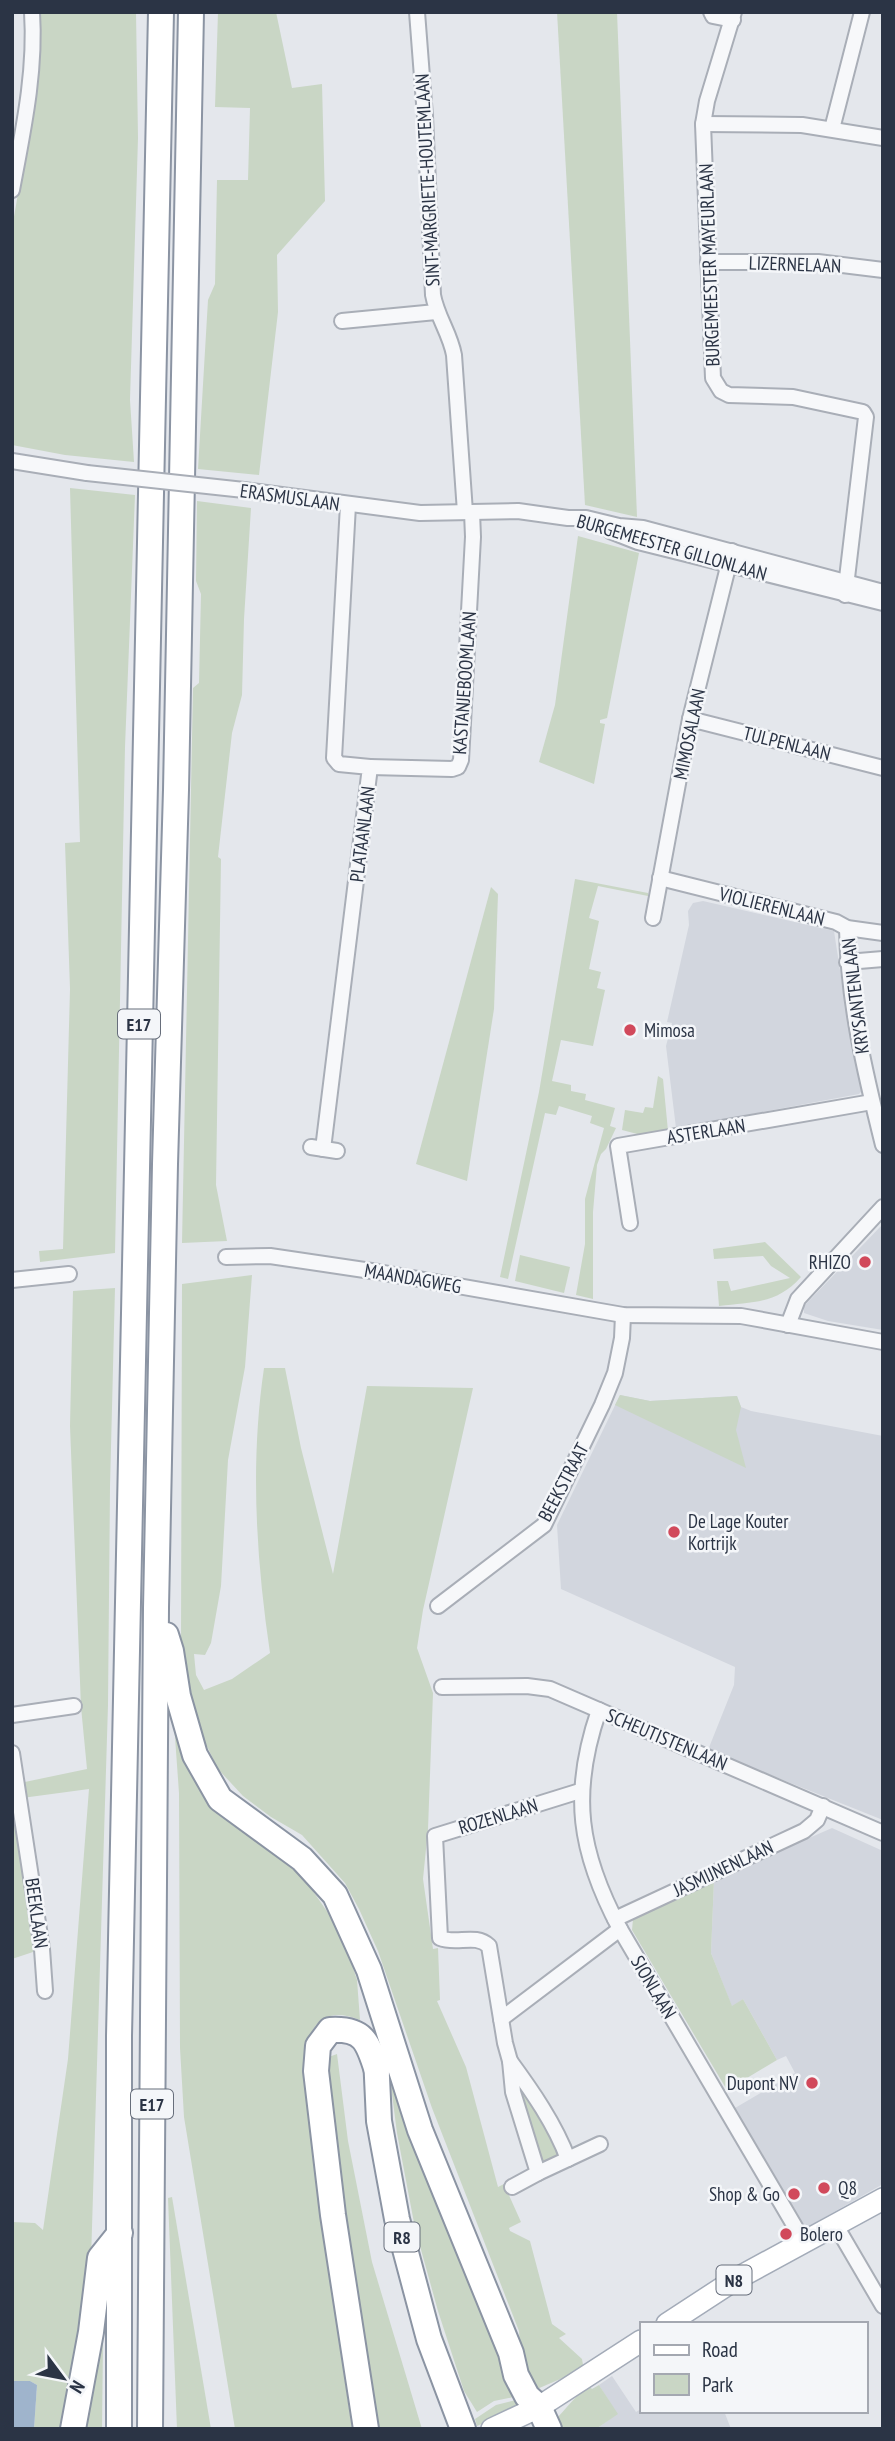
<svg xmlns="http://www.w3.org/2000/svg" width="895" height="2441" viewBox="0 0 895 2441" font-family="'PT Sans Narrow',sans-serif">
  <rect width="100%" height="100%" fill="#e4e7ec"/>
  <g fill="#d2d6de">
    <polygon points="703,901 834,931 845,1003 863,1090 859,1094 676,1128 666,1046 672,1023 667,1022 689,925 688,911 693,903"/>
    <polygon points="883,1224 883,1330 828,1321 804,1313 804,1306"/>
    <polygon points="620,1395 650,1401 737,1396 741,1407 751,1411 883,1436 883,1820 708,1750 734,1685 735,1667 561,1589 557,1525"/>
    <polygon points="832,1828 883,1851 883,2184 806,2228 735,2108 795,2073 786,2056 777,2060 743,1999 732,2007 711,1953 714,1880"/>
    <polygon points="612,2376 636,2412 641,2409 641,2411 724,2411 731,2429 596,2429 617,2414 599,2385"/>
  </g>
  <g fill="#c9d6c5">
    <polygon points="39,12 136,12 138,138 130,400 134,462 65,455 12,445 12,228 38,79 40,43"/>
    <polygon points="218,12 276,12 292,88 322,84 325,201 277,255 278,312 259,475 198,469 208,300 215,284 217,180 248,180 250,108 215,107"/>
    <polygon points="557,12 617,12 637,517 585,505"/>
    <polygon points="70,488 135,495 125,747 115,1253 40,1262 39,1251 63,1249 70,989 65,843 80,842"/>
    <polygon points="197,501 251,508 244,619 242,695 232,733 218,857 221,859 216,1185 227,1241 182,1243 193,688 199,683 201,594 196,581"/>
    <polygon points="578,536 639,553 607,718 600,720 600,723 605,724 594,784 539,762 555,705"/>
    <polygon points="575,879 648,893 648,896 598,886 589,918 599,921 589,969 601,972 597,988 605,990 593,1046 561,1040 552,1081 571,1085 571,1091 586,1094 585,1100 615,1108 610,1126 616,1128 606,1149 601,1154 597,1165 593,1212 593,1299 576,1295 585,1244 585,1199 604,1128 590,1123 592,1116 559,1106 556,1115 545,1113 508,1279 500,1277 539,1092"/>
    <polygon points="491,887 498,894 494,1009 467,1181 416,1164"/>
    <polygon points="658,1076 663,1079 668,1131 645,1136 622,1130 625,1110 643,1113 645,1107 653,1108"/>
    <path d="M 765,1242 L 801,1277 C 777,1304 753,1302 719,1306 L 717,1281 L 728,1281 L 731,1291 L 790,1278 L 771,1266 L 763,1256 L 714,1259 L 713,1249 Z"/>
    <polygon points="520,1255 570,1267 564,1293 515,1281"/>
    <path d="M 252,1275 L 245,1367 L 228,1460 L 221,1586 L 211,1643 L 205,1655 L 194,1654 L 196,1675 L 204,1690 L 232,1679 L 270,1653 C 256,1558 250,1463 264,1368 L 285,1368 L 301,1448 L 333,1574 L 367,1386 L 473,1388 L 423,1610 L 417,1648 L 433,1693 L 428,1829 L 423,1879 L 433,1949 L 438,1948 L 440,2000 L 437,2001 L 466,2067 L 498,2187 L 504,2184 L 521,2222 L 509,2228 L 510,2231 L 530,2241 L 552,2324 L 566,2334 L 559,2338 L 582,2359 L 583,2365 L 579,2371 L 537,2389 L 521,2361 L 519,2331 L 432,2108 L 378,1951 L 359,1909 L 345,1883 L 302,1835 L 271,1817 L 243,1796 L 218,1769 L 201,1734 L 192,1706 L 181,1642 L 182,1284 Z"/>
    <polygon points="115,1288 110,1487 108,1705 91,2260 64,2429 34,2429 37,2385 30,2381 12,2381 12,2222 35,2223 43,2230 68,2059 89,1789 22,1798 20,1783 87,1769 81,1707 70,1426 73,1291"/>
    <polygon points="620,1395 650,1401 737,1396 741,1407 736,1430 746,1468 615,1405"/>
    <path d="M 173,1709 L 220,1811 L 248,1835 L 272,1848 L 289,1863 L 308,1884 L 342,1933 L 357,1980 L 360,2020 C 328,2007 312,2020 305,2051 L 317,2190 L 352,2429 L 235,2429 L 184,2117 L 180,2048 L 179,1793 Z"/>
    <polygon points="12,1794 36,1951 12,1959"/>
    <polygon points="714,1880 711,1953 732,2006 743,1999 777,2060 727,2090 632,1930 633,1919 640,1913"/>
    <polygon points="337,2054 348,2141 372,2262 422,2429 373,2429 349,2256 326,2058"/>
    <polygon points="388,2063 519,2396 494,2401 477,2412 464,2391 438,2311 415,2228 397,2133"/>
    <polygon points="525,2091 562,2153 543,2162 520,2093"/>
    <polygon points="172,2197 211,2429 177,2429 168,2198"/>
    <polygon points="96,2344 103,2344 102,2429 80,2429"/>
    <path d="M 599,2385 L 618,2414 L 596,2429 L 557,2429 L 554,2421 C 566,2409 575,2396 589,2386 L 592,2389 Z"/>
    <polygon points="520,2399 522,2402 513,2410 477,2426 475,2419 496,2405"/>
  </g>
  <polygon fill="#9fb4cc" points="12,2381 30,2381 37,2385 34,2429 12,2429"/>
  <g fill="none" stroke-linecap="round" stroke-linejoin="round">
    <defs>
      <g id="minor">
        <path d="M 417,12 L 425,116 L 433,295 C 437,317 450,333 454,355 L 465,512"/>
        <polyline points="711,12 713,16 733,20"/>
        <polyline points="734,12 707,101 703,124 713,378 721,391 729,395 793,397 863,412 866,417 845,595"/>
        <polyline points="703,124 802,125 883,138"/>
        <polyline points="832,129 862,12"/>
        <path d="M 12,190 C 23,131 36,72 32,12"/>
        <polyline points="708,262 818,262 883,270"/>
        <polyline points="342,321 436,312"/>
        <polyline points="12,461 87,473"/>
        <polyline points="244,490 420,513 518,511 568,518 586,518 619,526 643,528 883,592"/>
        <polyline points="610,531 638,542 883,603"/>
        <polyline points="690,719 883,768"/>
        <polyline points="370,767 452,769 458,767 461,760 473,537 472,512"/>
        <polyline points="660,878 836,922 847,928 883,933"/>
        <polyline points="653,918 690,719 732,551"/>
        <path d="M 847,928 C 848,1002 865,1073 883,1145"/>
        <polyline points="847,962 883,959"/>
        <polyline points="311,1147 337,1151"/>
        <polyline points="323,1149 370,767 339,764 334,758 348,505"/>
        <polyline points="630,1223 618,1146 872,1102"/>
        <polyline points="226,1257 270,1256 378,1272 623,1315 741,1316 883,1342"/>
        <polyline points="12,1280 69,1274"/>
        <polyline points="788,1325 798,1299 883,1207"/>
        <polyline points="438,1606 544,1525 602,1405 615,1373 622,1338 623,1315"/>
        <polyline points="442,1687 527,1686 550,1689 883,1833"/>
        <path d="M 599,1710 C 570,1794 579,1852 620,1929 L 804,2242"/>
        <polyline points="12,1715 74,1706"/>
        <polyline points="12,1753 42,1949 45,1991"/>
        <polyline points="615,1919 804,1831 817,1820 823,1806"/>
        <polyline points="501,2019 620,1929"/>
        <path d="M 510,2061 C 532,2091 555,2124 568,2159"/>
        <polyline points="538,2173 600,2144"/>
        <path d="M 512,2187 L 538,2173 L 513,2092 L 510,2061 L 505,2043 L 489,1946 C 475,1933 457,1945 440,1938 L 435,1836 L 580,1791"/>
        <polyline points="835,2224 883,2306"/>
      </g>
      <g id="primary">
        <polyline points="667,2324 736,2279 883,2199"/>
        <polyline points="492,2429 539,2407 641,2341"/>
      </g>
      <g id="motorway">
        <polyline points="166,1635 171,1651 178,1696 195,1755 220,1799 302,1859 335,1895 369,1970 420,2130 511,2353 516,2375 527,2396 539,2407 549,2429"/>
        <polyline points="376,2056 379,2121 397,2219 429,2339 463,2429"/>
        <polyline points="73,2429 91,2332 100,2258 120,2233"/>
        <polyline points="119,2429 119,2036 161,12"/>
        <polyline points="150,2429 156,1608 165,1164 176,790 191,12"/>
        <path d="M 366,2429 L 333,2215 L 316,2071 L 318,2046 L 330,2030 C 364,2028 368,2042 377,2071"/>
      </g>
    </defs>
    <use href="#minor" stroke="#a9aeb7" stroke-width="18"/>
    <use href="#primary" stroke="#a3abb8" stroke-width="24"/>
    <use href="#motorway" stroke="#8b94a3" stroke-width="28"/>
    <use href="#minor" stroke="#f7f8fa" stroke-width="14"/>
    <use href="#primary" stroke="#fff" stroke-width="21"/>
    <use href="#motorway" stroke="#fff" stroke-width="24"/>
    <defs>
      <polyline id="minor-bridge" points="87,473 244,490"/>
    </defs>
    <use href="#minor-bridge" stroke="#a9aeb7" stroke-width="18" stroke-linecap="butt"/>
    <use href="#minor-bridge" stroke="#f7f8fa" stroke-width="14"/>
  </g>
  <g fill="#d1495b" stroke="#f4f6f9" stroke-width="2.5">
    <circle cx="630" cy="1030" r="7"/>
    <circle cx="865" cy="1262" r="7"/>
    <circle cx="674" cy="1532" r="7"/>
    <circle cx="812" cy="2083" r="7"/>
    <circle cx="824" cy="2188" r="7"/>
    <circle cx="794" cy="2194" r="7"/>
    <circle cx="786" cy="2234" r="7"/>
  </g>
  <g text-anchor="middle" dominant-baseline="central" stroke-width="5" stroke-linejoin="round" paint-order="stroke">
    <g fill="#f4f6f9" stroke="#676e7b" stroke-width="2">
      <rect x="118" y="1009.5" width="42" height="29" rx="5"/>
      <rect x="131" y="2089.5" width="42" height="29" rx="5"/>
      <rect x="384.5" y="2222.5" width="35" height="29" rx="5"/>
      <rect x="716.5" y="2265.5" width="35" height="29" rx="5"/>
    </g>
    <g font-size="18" font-weight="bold" fill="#2b3445">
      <text x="139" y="1024">E17</text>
      <text x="152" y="2104">E17</text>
      <text x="402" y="2237">R8</text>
      <text x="734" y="2280">N8</text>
    </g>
    <g font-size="19" fill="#2b3445" stroke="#f4f6f9">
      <text transform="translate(427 180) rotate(-93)">SINT-MARGRIETE-HOUTEMLAAN</text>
      <text transform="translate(795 264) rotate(2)">LIZERNELAAN</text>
      <text transform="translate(709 265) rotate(-92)">BURGEMEESTER MAYEURLAAN</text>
      <text transform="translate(290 497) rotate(8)">ERASMUSLAAN</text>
      <text transform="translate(672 547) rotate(16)">BURGEMEESTER GILLONLAAN</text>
      <text transform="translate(464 683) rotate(-86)">KASTANJEBOOMLAAN</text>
      <text transform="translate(689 734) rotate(-78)">MIMOSALAAN</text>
      <text transform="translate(787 743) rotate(14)">TULPENLAAN</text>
      <text transform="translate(362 834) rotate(-83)">PLATAANLAAN</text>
      <text transform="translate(772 906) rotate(14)">VIOLIERENLAAN</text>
      <text transform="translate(855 996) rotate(-97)">KRYSANTENLAAN</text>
      <text transform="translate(706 1131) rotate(-9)">ASTERLAAN</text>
      <text transform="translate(413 1278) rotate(10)">MAANDAGWEG</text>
      <text transform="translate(563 1482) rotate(-62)">BEEKSTRAAT</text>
      <text transform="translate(667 1739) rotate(23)">SCHEUTISTENLAAN</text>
      <text transform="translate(498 1816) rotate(-17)">ROZENLAAN</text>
      <text transform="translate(723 1868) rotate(-25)">JASMIJNENLAAN</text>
      <text transform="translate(37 1913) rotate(82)">BEEKLAAN</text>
      <text transform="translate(654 1987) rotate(59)">SIONLAAN</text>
    </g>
    <g font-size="19" fill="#2b3445" stroke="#f4f6f9" text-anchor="start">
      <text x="644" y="1030">Mimosa</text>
      <text x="851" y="1262" text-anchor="end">RHIZO</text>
      <text x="688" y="1521">De Lage Kouter<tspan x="688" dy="22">Kortrijk</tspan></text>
      <text x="798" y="2083" text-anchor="end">Dupont NV</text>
      <text x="838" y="2188">Q8</text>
      <text x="780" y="2194" text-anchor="end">Shop &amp; Go</text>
      <text x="800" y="2234">Bolero</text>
    </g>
  </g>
  <rect width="895" height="2441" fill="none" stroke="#2b3445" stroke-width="28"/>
  <rect x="640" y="2322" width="228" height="91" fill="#f4f6f9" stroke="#a4a8b1" stroke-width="2"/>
  <rect x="654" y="2345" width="35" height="10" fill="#ffffff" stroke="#a4a8b1" stroke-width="2"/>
  <text x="702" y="2357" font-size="21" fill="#2b3445">Road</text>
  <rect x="654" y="2374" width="35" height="21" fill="#c9d6c5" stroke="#a4a8b1" stroke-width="2"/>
  <text x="702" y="2392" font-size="21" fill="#2b3445">Park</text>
  <g transform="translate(63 2378) rotate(122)" stroke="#f4f6f9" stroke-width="5" paint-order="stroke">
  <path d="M0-5L12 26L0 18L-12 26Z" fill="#2b3445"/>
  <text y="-10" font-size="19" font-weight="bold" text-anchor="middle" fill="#2b3445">N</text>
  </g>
</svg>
